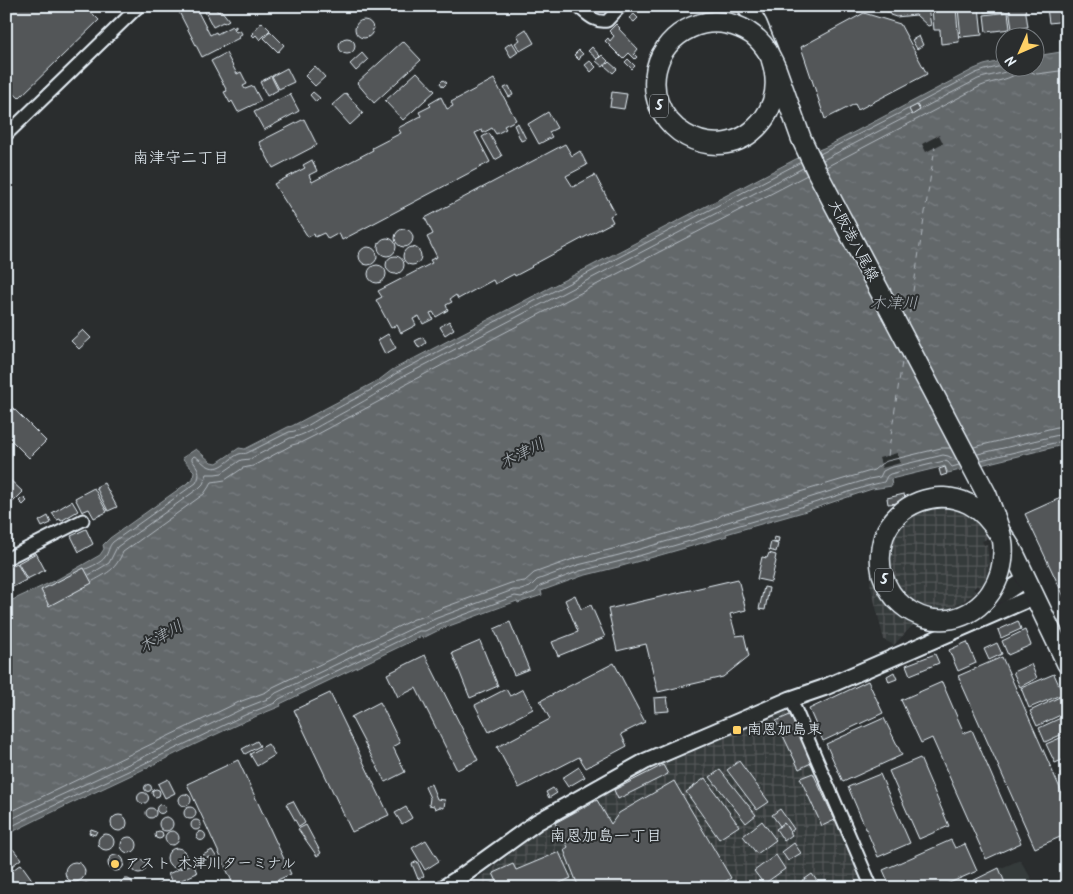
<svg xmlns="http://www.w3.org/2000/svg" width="1073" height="894" viewBox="0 0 1073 894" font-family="Kalam,'Klee One',sans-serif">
  <defs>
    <pattern id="industrial-grid" width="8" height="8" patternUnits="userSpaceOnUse" patternTransform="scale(1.25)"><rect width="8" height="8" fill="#363a3b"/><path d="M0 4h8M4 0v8" fill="none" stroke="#535758"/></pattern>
    <pattern id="water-ripples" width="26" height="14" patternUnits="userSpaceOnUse" patternTransform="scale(1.25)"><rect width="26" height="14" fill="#63686b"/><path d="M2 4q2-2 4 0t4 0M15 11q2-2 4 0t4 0" fill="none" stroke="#797e81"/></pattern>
  </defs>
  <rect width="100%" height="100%" fill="#2a2d2e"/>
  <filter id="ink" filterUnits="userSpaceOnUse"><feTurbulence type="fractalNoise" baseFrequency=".02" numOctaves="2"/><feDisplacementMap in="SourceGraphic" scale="10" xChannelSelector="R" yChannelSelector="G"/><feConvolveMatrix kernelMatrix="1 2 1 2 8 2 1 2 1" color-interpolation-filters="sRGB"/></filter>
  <g filter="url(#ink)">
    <polygon fill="#363a3b" points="1020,860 1037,888 953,888"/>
    <g fill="url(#industrial-grid)">
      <polygon points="924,491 1007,530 982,541 984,545 987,544 989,563 987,573 983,583 979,588 977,585 973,589 976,592 964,601 918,622 911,627 894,645 884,640 870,583 884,513 888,509 890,511"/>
      <polygon points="786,712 791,713 868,888 466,888 544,828 664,759"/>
    </g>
    <path fill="url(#water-ripples)" stroke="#989fa3" d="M 1067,51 L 1067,444 L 948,473 L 945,466 L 891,479 L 892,486 L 872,489 L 803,512 L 726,534 L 727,536 L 622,566 L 582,576 L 541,591 L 542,595 L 518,603 L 517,601 L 441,629 L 423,638 L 422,636 L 280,704 L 281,706 C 233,725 188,748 142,770 C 96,792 51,812 6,835 L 6,603 L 58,579 L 100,555 L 104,549 L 103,545 L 110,538 L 193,479 L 194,471 L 182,458 L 196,449 L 211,462 L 217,463 L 239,448 L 245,449 L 288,427 L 292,426 L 379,380 L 392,370 L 796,159 L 826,147 L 974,69 L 984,65 L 1005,60 L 1006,68 L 1036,68 L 1036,56 Z"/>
    <g fill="#2a2d2e">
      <polygon points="939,135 943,143 926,152 922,144"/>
      <polygon points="897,453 900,463 882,468 879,458"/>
    </g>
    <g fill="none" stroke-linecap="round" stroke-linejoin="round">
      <g stroke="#b3bac0" stroke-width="1">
        <polyline points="917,104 976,73 985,70 1006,65"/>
        <path d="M 921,109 L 978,79 C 989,75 1005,74 1014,68"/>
        <polyline points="820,154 908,109"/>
        <polyline points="823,160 910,115"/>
        <path d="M 826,167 L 981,86 C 995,80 1011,81 1022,69 L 1037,74 L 1067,70"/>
        <polyline points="974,447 1061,426 1067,426"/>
        <polyline points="978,454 1067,433"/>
        <polyline points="981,460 1067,440"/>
        <path d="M 86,569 C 92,566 101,563 105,557 C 109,552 108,547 113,542 L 196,483 C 202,473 198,468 192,460 L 192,458 L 194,456 C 200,458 203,465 210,467 C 222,471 229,458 239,454 C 242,453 245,454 247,453 L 289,432 C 302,431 316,420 327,414 C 350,401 374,390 395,374 L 801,162"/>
        <path d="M 89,575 L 109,563 L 117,547 L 199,488 L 203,484 L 207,474 L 215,474 L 222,473 L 241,460 L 250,459 L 290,438 C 304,436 318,426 330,420 C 353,407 377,395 398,379 L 803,168"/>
        <path d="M 93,581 C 109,572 115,570 123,552 L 204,494 L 212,482 L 225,480 L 243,468 L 253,466 L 292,445 L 300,443 L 318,434 L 389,396 L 402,386 L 807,175"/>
        <polyline points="6,814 239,702 266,692 273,687 414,619 422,617 434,611 511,583 525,581 534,573 576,558 617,548 714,520 722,515 874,470 881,464 887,461 941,448 950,448"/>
        <polyline points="6,822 33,808 135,761 242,709 270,698 276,693 417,626 424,624 437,618 513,590 521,590 530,587 537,580 578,565 619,555 717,527 724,523 799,501 869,479 880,477 883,471 889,468 943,455 948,456 956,460"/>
        <polyline points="6,829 36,814 137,767 245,715 275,703 279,699 419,631 425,631 439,624 515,596 521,597 535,592 540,586 580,571 621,561 721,532 726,529 801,507 871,485 884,482 887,476 890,474 944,461 948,462 952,467 959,465"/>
      </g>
      <g stroke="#acb3b9" stroke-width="1" stroke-dasharray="6 5" stroke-linecap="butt">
        <polyline points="908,324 935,147"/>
        <polyline points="888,456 903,355"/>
      </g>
    </g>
    <g fill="#535759" stroke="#e8f1f8">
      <polygon points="6,6 85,6 99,20 19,98 6,86"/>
      <polygon points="185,6 195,6 210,35 216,32 217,34 232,26 233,28 236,26 236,28 234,29 236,32 240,30 242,34 238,36 239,38 202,57 178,10"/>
      <polygon points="202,6 214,6 218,12 221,10 229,20 224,23 223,22 213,27"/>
      <polygon points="599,6 611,6 607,12"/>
      <polygon points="983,6 1005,6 1005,10 984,12"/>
      <polygon points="1025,6 1028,27 1012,29 1009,7"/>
      <polygon points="979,7 982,35 961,37 958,9"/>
      <polygon points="928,8 931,25 928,26 916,15 896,17 890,15 890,11 887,12 887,9"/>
      <polygon points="956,8 959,42 941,44 940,30 934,30 932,10"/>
      <polygon points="1047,8 1067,8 1067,21 1049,23"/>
      <polygon points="1008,12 1010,29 986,32 984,15"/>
      <polygon points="864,13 900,24 927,74 858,110 855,104 825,119 801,47"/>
      <polygon points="634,14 638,18 634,22 629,18"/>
      <circle cx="364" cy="29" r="9"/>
      <polygon points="262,22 270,30 260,40 256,35 254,37 252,35 254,33 253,32"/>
      <polygon points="616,24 620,28 619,29 638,49 634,54 637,57 635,59 629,53 623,59 605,41 608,38 610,41 614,36 609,31"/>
      <polygon points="526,29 534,43 520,51 515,43 520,40 517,35"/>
      <polygon points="270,31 284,45 278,52 264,38"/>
      <polygon points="919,36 923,45 917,49 912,40"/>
      <circle cx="347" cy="46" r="8"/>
      <polygon points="403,41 421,60 374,103 357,83"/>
      <polygon points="512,42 518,52 511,57 505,47"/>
      <polygon points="592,47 600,56 597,59 588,51"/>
      <polygon points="579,50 583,54 579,57 580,58 579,60 574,55"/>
      <polygon points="226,53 237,74 241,72 247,84 243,86 245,89 253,86 261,101 238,112 232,101 230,103 224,92 227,91 211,61"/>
      <polygon points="362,53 368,60 356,71 350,64"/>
      <polygon points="602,55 608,61 603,67 596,61"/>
      <polygon points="628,59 635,66 632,69 625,62"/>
      <polygon points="590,61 596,67 591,72 585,65"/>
      <polygon points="609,62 617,69 613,73 605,66"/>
      <polygon points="315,66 325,77 315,86 305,76"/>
      <polygon points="287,68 294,82 279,89 272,76"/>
      <polygon points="417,72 435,91 403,120 385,101"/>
      <polygon points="271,76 278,90 267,96 260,82"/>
      <polygon points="494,79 516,120 504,126 506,129 496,134 492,128 483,133 482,130 475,133 490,162 342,240 339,233 328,239 324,233 315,237 314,234 308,237 274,184 305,168 303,165 312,160 317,171 309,175 312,182 373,150 372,148 401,133 398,128 421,116 419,112 431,106 429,104 441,97 447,109 453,106 451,102"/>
      <polygon points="443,80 447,83 443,87 440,83"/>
      <polygon points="509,86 513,95 509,97 504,88"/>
      <polygon points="313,92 320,98 316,102 310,95"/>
      <polygon points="612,92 627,94 624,109 610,107"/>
      <polygon points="346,93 363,113 350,125 332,105"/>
      <polygon points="290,94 299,111 264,130 254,112"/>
      <polygon points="917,105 920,110 912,115 909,109"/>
      <polygon points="548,112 557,128 549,132 552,137 539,144 528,124"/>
      <polygon points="304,119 317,145 273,168 259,142"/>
      <polygon points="518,123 526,139 521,141 514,125"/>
      <polygon points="489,133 502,156 495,160 482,137"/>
      <polygon points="565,144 572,156 580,151 587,165 566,176 573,187 595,175 615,213 610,216 613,222 531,266 532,267 515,276 514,274 495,284 493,280 458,299 456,295 450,299 452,302 446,305 448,310 436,317 433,312 430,313 433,319 423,324 419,316 413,319 416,325 401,333 397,325 391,328 376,300 382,297 378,291 432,263 430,260 437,257 427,237 433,234 425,218"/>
      <circle cx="404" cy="238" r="9"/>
      <circle cx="387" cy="247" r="9"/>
      <circle cx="368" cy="256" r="9"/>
      <circle cx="412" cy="256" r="9"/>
      <circle cx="395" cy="265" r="9"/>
      <circle cx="377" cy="274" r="9"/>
      <polygon points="449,321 454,329 445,335 440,327"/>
      <polygon points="83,330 91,338 79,349 71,341"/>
      <polygon points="388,334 396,348 385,354 378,340"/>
      <polygon points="423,337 426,343 419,348 415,341"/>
      <polygon points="11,406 46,441 29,458 6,435 6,411"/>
      <polygon points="945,467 947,474 941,476 939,469"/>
      <polygon points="6,476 23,492 6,509"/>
      <polygon points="104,483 117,507 108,511 96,487"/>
      <polygon points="94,488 107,512 94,518 89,509 82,512 75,498"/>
      <polygon points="904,494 905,498 899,503 888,504 887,498"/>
      <polygon points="1067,495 1067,603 1025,514"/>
      <polygon points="23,497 27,501 23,505 19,501"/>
      <polygon points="72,501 78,511 61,521 60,519 57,520 52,513"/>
      <polygon points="48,516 51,523 42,527 39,521"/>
      <polygon points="86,529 93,544 79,552 71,536"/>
      <polygon points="774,537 779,538 778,543 773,542"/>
      <polygon points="771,542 778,544 776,552 769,550"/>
      <polygon points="36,553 45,570 27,579 18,563"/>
      <polygon points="769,553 776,555 775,560 776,561 771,582 757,579 762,557 767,558"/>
      <polygon points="17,563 26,580 7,590 6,569"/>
      <polygon points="84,568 92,583 49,606 41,590"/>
      <polygon points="738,579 746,610 730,614 736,636 744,635 749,656 723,677 658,692 646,644 617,651 608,609"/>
      <polygon points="764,587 769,588 765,610 759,609"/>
      <polygon points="575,595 581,609 591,605 605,637 558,656 552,642 578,632 565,600"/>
      <polygon points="1018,621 1021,629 1001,638 998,630"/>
      <polygon points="510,622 529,669 514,675 494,629"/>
      <polygon points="1025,630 1031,645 1008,655 1002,641"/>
      <polygon points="480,641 498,686 470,698 452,653"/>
      <polygon points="967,642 976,663 958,671 949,650"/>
      <polygon points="997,643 1002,654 989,660 984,649"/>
      <polygon points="935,654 939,663 910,675 906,665"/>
      <polygon points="425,655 478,760 457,770 416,688 398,697 387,674"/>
      <polygon points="1002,657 1067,804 1067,834 1035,848 958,676"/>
      <polygon points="614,663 645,722 621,734 627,746 586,768 579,757 519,788 497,747 550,719 540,701"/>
      <polygon points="1031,664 1037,678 1020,687 1013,672"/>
      <polygon points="894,672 897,679 889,682 887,676"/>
      <polygon points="1054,674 1063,694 1029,708 1021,688"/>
      <polygon points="868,681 883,713 823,741 809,709"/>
      <polygon points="942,682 964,733 972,730 1021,843 986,859 932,738 921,743 901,700"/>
      <polygon points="506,689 510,696 523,689 533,709 489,732 475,705"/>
      <polygon points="330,693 389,815 352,832 294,710"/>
      <polygon points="1066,694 1067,712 1037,726 1030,711"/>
      <polygon points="667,697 669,711 655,712 654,698"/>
      <polygon points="380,702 400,743 393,747 405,772 385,782 351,717"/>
      <polygon points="790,715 813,762 799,769 776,721"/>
      <polygon points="1067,715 1067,732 1045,742 1039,728"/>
      <polygon points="884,718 902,755 843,782 826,744"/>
      <polygon points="1067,735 1067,758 1055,763 1046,744"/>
      <polygon points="257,741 260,746 245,754 242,749"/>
      <polygon points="268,744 275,755 257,766 250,754"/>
      <polygon points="920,758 949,826 919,839 889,771"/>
      <polygon points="238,760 291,874 260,888 235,888 187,784"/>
      <polygon points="739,761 769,802 757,810 727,770"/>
      <polygon points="663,765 668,774 618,799 614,790"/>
      <polygon points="579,767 585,777 568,787 562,778"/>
      <polygon points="720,770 756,815 746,823 710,777"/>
      <polygon points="1067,771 1067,790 1060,774"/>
      <polygon points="813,773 835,820 822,826 800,778"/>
      <polygon points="880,774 910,843 878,857 848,787"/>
      <polygon points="705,778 739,826 719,839 686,792"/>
      <polygon points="168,779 175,793 165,798 158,784"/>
      <polygon points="674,781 731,878 715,888 693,888 690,882 681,888 579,888 564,850 568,847 555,823 597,800 611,824 619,813"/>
      <polygon points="431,784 437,799 445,800 444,808 440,807 435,809 434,806 429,805 430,798 425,787"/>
      <circle cx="148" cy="788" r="3.5"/>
      <polygon points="553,788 557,793 549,798 546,792"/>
      <circle cx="156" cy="793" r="4"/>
      <circle cx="143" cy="798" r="5.5"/>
      <circle cx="185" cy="800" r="6"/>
      <polygon points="293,801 305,823 299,827 286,804"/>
      <circle cx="161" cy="809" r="4.5"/>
      <polygon points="406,807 412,818 402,824 395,813"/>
      <circle cx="190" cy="813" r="6"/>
      <circle cx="151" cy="813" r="5"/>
      <polygon points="780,809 794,829 790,832 784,823 780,826 772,815"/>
      <circle cx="119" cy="823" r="8"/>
      <circle cx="166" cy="824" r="7"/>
      <circle cx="196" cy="825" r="5"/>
      <polygon points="762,821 776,840 757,854 743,836"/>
      <polygon points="784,823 792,835 784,841 776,829"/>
      <polygon points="306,825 321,853 317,856 298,829"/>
      <polygon points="91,829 97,831 95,835 89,833"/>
      <circle cx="159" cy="835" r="4"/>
      <circle cx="172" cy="838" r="7"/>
      <circle cx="201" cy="836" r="4.5"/>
      <circle cx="106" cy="842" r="8"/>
      <circle cx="129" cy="845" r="8"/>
      <polygon points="426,840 439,861 425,870 412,848"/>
      <polygon points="951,840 955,848 965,844 977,871 938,888 891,888 883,870"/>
      <polygon points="794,843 801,853 788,861 782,852"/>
      <circle cx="177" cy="858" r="10"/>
      <polygon points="13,849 21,859 8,869 6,866 6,854"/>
      <polygon points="212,850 217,858 211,861 209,857 205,859 203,855"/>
      <polygon points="559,852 571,878 549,888 500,888 493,873 513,864 516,870"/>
      <polygon points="776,855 785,869 764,884 754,871"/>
      <circle cx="116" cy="863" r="8"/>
      <circle cx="139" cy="866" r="7"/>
      <polygon points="417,861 424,876 418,879 412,864"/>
      <circle cx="75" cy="872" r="10"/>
      <polygon points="193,863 197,873 173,884 168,874"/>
      <polygon points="21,864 38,888 10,888 6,883 6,875"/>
      <polygon points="999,868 1005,883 994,888 958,888"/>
      <polygon points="812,874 822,888 792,888"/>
      <polygon points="124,879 128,879 132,881 133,888 120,888 121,882"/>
      <polygon points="494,882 496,888 481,888"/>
      <polygon points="86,883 89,884 93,888 77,888 80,885"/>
      <polygon points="161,883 164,888 150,888"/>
    </g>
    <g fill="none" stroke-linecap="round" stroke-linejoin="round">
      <defs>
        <g id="minor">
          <path d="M 577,6 C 586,13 594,23 607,21 L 621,6"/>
          <polyline points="6,135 139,6"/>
          <polyline points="6,559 83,520"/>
          <polyline points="791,699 872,888"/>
          <polyline points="1062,888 1067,884"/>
        </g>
        <g id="tertiary">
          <polyline points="983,607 1026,579"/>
          <polyline points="443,888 462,876 537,822 646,761 791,699 823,688 1035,596"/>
        </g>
        <g id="primary">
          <polyline points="747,6 757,24 768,51"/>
          <polyline points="998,529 1003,535 1013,551 1067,664"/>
        </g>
      </defs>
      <use href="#minor" stroke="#e8f1f8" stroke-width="15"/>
      <use href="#tertiary" stroke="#e8f1f8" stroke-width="19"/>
      <use href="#primary" stroke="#e8f1f8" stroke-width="22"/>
      <use href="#minor" stroke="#2a2d2e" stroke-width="11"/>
      <use href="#tertiary" stroke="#2a2d2e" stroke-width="15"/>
      <use href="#primary" stroke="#2a2d2e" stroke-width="19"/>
      <defs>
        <path id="primary-bridge" d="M 771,59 C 778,80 777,100 764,118 C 721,177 631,123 661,56 C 669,40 685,28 703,24 C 716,21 728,23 740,28 C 803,54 776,151 710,144 C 687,141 668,127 659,106 C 655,97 654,86 655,76 C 659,35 705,9 742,28 C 759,36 769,52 776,68 L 801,138 L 816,170 L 987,495 C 992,510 1002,530 1003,545 C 1005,579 986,612 951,619 C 934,622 916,617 902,605 C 892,597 886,586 882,574 C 879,561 880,548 884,536 C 897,503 937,488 969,504 C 983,511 992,523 1000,536"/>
      </defs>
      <use href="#primary-bridge" stroke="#e8f1f8" stroke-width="22" stroke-linecap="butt"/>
      <use href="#primary-bridge" stroke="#2a2d2e" stroke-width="19"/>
    </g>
  </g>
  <g fill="#ffd166" stroke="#2a2d2e" stroke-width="2">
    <rect x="732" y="725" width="10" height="10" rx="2.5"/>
    <circle cx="115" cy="864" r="5"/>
  </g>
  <g text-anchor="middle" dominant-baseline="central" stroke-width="4" stroke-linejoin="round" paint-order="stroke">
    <g fill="#2a2d2e" stroke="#afb6bb" stroke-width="1">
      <rect x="650" y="94.5" width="18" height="23" rx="4"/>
      <rect x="875" y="568.5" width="18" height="23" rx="4"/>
    </g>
    <g font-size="14" font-weight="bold" fill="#e8f1f8">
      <text x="659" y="106">5</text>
      <text x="884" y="580">5</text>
    </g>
    <g font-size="15" fill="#e8f1f8" stroke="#2a2d2e">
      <text transform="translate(853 241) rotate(62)">大阪港八尾線</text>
    </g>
    <g font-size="15" fill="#e8f1f8" stroke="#2a2d2e" text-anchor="start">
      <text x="747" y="730">南恩加島東</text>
      <text x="125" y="864">アスト 木津川ターミナル</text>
    </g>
    <g font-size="16" fill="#e8f1f8" stroke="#2a2d2e">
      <text x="181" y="158">南津守二丁目</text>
      <text x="606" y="836">南恩加島一丁目</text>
    </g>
    <g font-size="16" font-style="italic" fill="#acb3b9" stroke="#2a2d2e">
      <text x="894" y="303">木津川</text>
      <text transform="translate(522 454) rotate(-27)">木津川</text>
      <text transform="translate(161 637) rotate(-30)">木津川</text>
    </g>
  </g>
  <rect width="1073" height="894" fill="none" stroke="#2a2d2e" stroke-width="25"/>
  <rect x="12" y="12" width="1048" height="869" fill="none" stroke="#e8f1f8" stroke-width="2" filter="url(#ink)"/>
  <g transform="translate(1020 52) rotate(225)"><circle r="24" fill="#2a2d2e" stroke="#767b7f"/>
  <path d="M0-4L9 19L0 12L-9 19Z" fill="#ffd166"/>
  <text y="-8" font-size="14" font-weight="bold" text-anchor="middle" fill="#e8f1f8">N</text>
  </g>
</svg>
